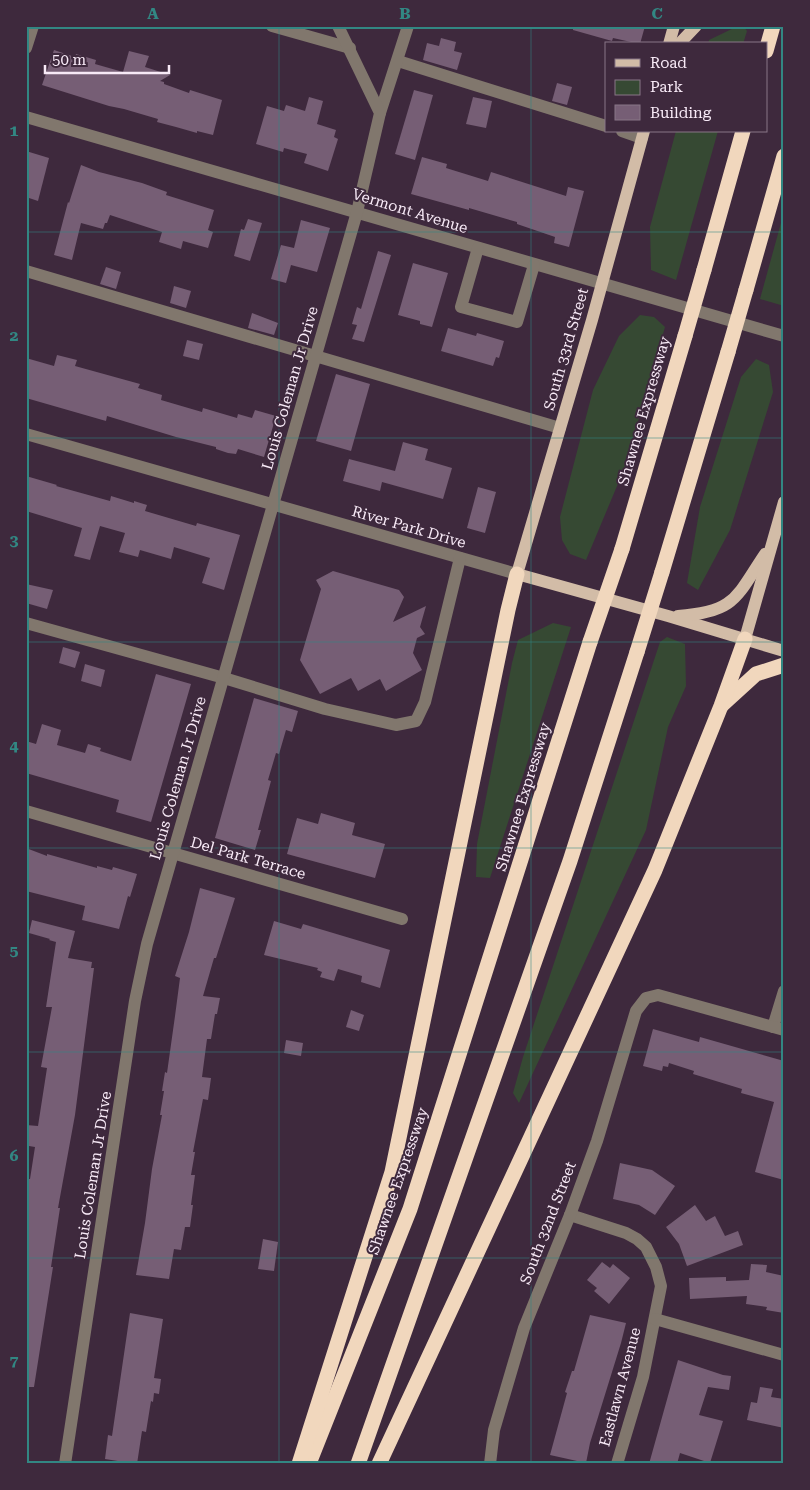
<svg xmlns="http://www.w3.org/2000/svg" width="810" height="1490" viewBox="0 0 810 1490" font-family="'Roboto Serif',serif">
  <rect width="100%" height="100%" fill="#3e293d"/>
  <g fill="#364933">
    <polygon points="738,26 743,26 747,31 743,44 708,44 709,40"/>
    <polygon points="676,131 718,131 676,280 651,270 650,227"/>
    <polygon points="784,212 784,306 760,299"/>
    <polygon points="640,315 654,317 665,327 625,467 586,560 570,554 562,540 560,517 593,390 619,336"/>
    <polygon points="756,359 769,365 773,392 730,530 698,590 687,583 700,507 741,377"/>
    <polygon points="553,623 571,627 490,878 476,877 477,844 512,663 518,640"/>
    <polygon points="667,637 685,644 686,686 668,727 646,830 519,1103 513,1093 523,1057 660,642"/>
  </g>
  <g fill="#765e75">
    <polygon points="573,26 645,26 640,44 613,38 612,41 573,30"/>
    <polygon points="441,38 456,42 454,51 462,53 457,70 423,60 427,43 439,46"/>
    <polygon points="54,50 75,57 76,54 96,60 95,64 123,72 129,51 149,56 145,67 170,75 160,81 164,82 164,84 189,93 190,90 222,100 213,135 197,131 197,133 176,127 157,122 158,119 124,109 109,106 42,85"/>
    <polygon points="557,83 572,87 567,105 552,101"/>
    <polygon points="414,90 433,95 415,160 395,154"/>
    <polygon points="309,97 323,101 317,124 336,130 334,137 338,139 328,171 304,163 307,154 284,148 283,152 256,144 267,106 284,111 286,105 305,111"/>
    <polygon points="473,97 492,101 486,128 466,124"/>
    <polygon points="26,151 49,158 38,201 26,197"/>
    <polygon points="422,157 447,164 446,168 488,181 491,172 566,196 568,187 584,191 569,247 554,243 555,237 517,224 517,222 469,208 469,210 411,194"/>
    <polygon points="81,165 99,172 142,183 167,192 166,195 214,210 208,230 213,232 208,248 183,241 181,249 159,242 162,232 110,215 107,223 105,223 103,229 81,223 72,260 54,255 68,202 69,203"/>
    <polygon points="248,219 262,223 250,261 234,256 241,229 244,230"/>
    <polygon points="301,220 330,228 317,272 291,265 286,283 271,279 281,245 294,248"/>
    <polygon points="378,251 391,255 364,342 352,339 357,325 352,324 357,307 361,309"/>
    <polygon points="413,263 448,273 432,327 420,324 420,321 398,315"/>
    <polygon points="106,267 121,272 116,289 100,284"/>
    <polygon points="174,286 191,291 186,308 170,303"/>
    <polygon points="252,313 278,323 274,335 248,328"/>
    <polygon points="448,328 476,336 477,333 504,341 499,358 496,357 493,366 441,351"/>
    <polygon points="187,340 203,344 199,360 183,356"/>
    <polygon points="57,355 77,360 75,366 140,384 138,388 162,395 161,400 202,412 203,408 237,418 238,414 252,418 255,410 276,416 264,457 238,449 236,454 228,453 216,449 216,447 176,437 107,416 106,421 26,398 26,358 54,366"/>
    <polygon points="336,374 370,384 351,451 316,441"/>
    <polygon points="403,442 428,449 425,460 452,468 443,499 382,482 380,491 343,481 349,459 395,471"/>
    <polygon points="26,476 57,485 56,486 110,501 111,496 134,503 134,501 147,505 145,511 196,526 197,523 240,535 224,590 202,583 210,558 174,547 171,559 140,550 138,557 119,552 125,533 100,526 90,560 74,556 82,528 26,511"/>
    <polygon points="478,487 496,492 485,533 467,528"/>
    <polygon points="333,571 399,590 404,597 393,622 426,606 420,627 425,634 417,638 413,653 422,670 386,691 380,679 358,691 351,678 320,694 300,660 321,589 316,580"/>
    <polygon points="26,584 53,590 47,609 26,603"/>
    <polygon points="63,647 80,652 75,668 59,663"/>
    <polygon points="85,664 105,670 101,687 81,681"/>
    <polygon points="156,674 191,684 151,822 116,812 119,800 26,773 26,741 36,744 42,724 61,730 57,745 85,753 88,744 101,748 100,751 131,761"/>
    <polygon points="254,698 298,711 292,732 286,730 279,754 276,753 268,780 271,781 258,830 261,830 255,850 215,838"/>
    <polygon points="321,813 355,823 352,835 385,844 375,878 287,854 297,818 318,824"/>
    <polygon points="26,848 47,856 47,854 97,868 97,866 112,870 113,867 137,874 130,897 128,896 119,929 82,920 85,906 26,891"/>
    <polygon points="200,888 235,898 216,958 214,958 203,996 220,998 217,1014 215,1014 211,1039 207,1039 202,1077 211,1078 208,1100 203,1099 193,1152 195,1152 191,1175 195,1175 191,1205 193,1205 190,1227 185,1227 181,1250 174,1249 169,1279 136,1275 145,1223 152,1169 162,1115 160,1115 164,1091 162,1091 165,1072 167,1073 175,1016 180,978 175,976 189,932"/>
    <polygon points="32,920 75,931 68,958 92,962 91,968 94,968 75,1115 58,1208 60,1208 51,1267 53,1267 34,1387 26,1387 26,1189 28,1179 30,1179 35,1147 29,1146 29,1144 26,1144 26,1125 38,1126 47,1068 41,1067 52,1007 46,1007 56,942 49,940 50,939 29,933"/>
    <polygon points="274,921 301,929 303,924 390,950 380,988 361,982 362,976 338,969 334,981 320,977 322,972 317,970 318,968 264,955"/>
    <polygon points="351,1010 364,1015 359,1031 346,1027"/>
    <polygon points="653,1029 699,1042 700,1037 784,1061 784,1180 755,1172 774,1102 741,1093 742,1089 693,1074 694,1071 669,1063 668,1067 663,1066 662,1071 643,1066"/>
    <polygon points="286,1040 303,1043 301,1056 284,1053"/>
    <polygon points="620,1163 652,1170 675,1186 655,1215 639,1205 613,1199"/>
    <polygon points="695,1205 706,1221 715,1216 725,1236 738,1231 743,1245 687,1266 679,1244 666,1227"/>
    <polygon points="263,1239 278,1242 274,1271 258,1269"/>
    <polygon points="602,1262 610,1268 613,1264 630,1278 609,1304 594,1291 597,1288 587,1280"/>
    <polygon points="751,1264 767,1265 766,1272 784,1276 784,1313 766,1310 767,1307 746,1304 747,1296 690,1299 689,1278 726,1277 726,1281 749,1280"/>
    <polygon points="130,1313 163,1319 154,1378 161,1379 159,1394 154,1393 153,1402 151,1401 146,1432 142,1431 137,1464 105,1459 108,1435 112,1436"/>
    <polygon points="590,1315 626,1323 621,1343 590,1443 586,1463 550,1455 567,1393 565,1392 572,1371 574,1371"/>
    <polygon points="678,1360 723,1375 731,1376 729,1390 708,1387 699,1415 723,1421 710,1463 680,1453 677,1464 649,1464"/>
    <polygon points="760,1387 773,1389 771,1397 784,1399 784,1428 747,1420 751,1402 757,1403"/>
  </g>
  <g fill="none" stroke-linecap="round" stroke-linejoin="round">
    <g stroke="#81776d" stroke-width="12">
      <polyline points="272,26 350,48"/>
      <polyline points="26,48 33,26"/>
      <polyline points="398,61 606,126"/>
      <polyline points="380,113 408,26"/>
      <path d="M 26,117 C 279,190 531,263 784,336"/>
      <polyline points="622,131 642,138"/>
      <polyline points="478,248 461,307 517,322 534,265"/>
      <polyline points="26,271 560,428"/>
      <polyline points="26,434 517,574"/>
      <polyline points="26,623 224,678 325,709 396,725 416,721 425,702 460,558"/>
      <polyline points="26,811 402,919"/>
      <polyline points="773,1027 784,991"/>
      <polyline points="570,1215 626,1233 637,1239 646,1247 656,1267 661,1286 643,1377 617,1464"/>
      <polyline points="655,1319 784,1355"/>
      <polyline points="65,1464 135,1001 147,944 357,212 380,113 338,26"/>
      <polyline points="490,1464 494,1430 524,1328 570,1215 597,1141 636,1011 646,998 658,995 784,1030"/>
    </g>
    <g stroke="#d2bca7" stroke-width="12">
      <polyline points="669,44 674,26"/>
      <polyline points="679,44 696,26"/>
      <polyline points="644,131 592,320 517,574 668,616 784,651"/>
      <path d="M 678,616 C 736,612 736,597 765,554"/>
      <polyline points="745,639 784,502"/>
    </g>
    <g stroke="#f1d7bd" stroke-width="15">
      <polyline points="766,51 773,26"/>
      <polyline points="704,270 743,131"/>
      <polyline points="746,290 784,156"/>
      <polyline points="622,549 685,336"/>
      <polyline points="662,572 728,352"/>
      <polyline points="722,705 756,674 784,665"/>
      <polyline points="310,1461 410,1209 590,642"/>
      <polyline points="299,1464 392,1172 508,610 517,574"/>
      <polyline points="358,1464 570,861 637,652"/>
      <polyline points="379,1464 655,870 721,706 745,639"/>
    </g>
    <g stroke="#f1d7bd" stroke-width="15">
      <polyline points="685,336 704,270"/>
      <polyline points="728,352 746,290"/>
      <polyline points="590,642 622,549"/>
      <polyline points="637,652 662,572"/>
    </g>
  </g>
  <path fill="none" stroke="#328783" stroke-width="1" stroke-opacity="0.55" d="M 279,26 L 279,1464M 531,26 L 531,1464M 26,232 L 784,232M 26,438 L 784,438M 26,642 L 784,642M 26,848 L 784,848M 26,1052 L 784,1052M 26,1258 L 784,1258"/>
  <g text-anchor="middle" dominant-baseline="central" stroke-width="4" stroke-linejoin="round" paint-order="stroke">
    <g font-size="15" fill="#f8eaf7" stroke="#3e293d">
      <text transform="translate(410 211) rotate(17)">Vermont Avenue</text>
      <text transform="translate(566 349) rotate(-74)">South 33rd Street</text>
      <text transform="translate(290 388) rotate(-74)">Louis Coleman Jr Drive</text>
      <text transform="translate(644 411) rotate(-74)">Shawnee Expressway</text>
      <text transform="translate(409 527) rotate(16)">River Park Drive</text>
      <text transform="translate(178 778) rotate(-74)">Louis Coleman Jr Drive</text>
      <text transform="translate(523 797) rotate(-73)">Shawnee Expressway</text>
      <text transform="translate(248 858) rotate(16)">Del Park Terrace</text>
      <text transform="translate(93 1175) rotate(-81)">Louis Coleman Jr Drive</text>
      <text transform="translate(398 1181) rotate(-71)">Shawnee Expressway</text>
      <text transform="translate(548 1223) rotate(-69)">South 32nd Street</text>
      <text transform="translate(620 1387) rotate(-75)">Eastlawn Avenue</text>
    </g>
  </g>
  <rect width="810" height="1490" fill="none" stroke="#3e293d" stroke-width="55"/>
  <rect x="605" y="42" width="162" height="90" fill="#3e293d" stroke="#887687"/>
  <rect x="615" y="59" width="25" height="8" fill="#d2bca7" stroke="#887687"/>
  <text x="650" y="68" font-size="15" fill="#f8eaf7">Road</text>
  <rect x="615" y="80" width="25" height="15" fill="#364933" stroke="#887687"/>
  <text x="650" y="92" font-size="15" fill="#f8eaf7">Park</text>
  <rect x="615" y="105" width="25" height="15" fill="#765e75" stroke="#887687"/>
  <text x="650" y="118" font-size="15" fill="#f8eaf7">Building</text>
  <path d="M45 65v8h124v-8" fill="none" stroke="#f8eaf7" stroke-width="2.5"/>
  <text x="52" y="65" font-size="15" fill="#f8eaf7" stroke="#3e293d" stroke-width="4" paint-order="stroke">50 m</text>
  <rect x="28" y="28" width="754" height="1434" fill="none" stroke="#328783" stroke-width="2"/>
  <g font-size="16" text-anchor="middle" font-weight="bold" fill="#328783">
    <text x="153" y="19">A</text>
    <text x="405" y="19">B</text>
    <text x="657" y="19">C</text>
    <text x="14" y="136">1</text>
    <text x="14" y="341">2</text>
    <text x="14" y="546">3</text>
    <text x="14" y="751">4</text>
    <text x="14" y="956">5</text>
    <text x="14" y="1161">6</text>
    <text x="14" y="1366">7</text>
  </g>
</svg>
